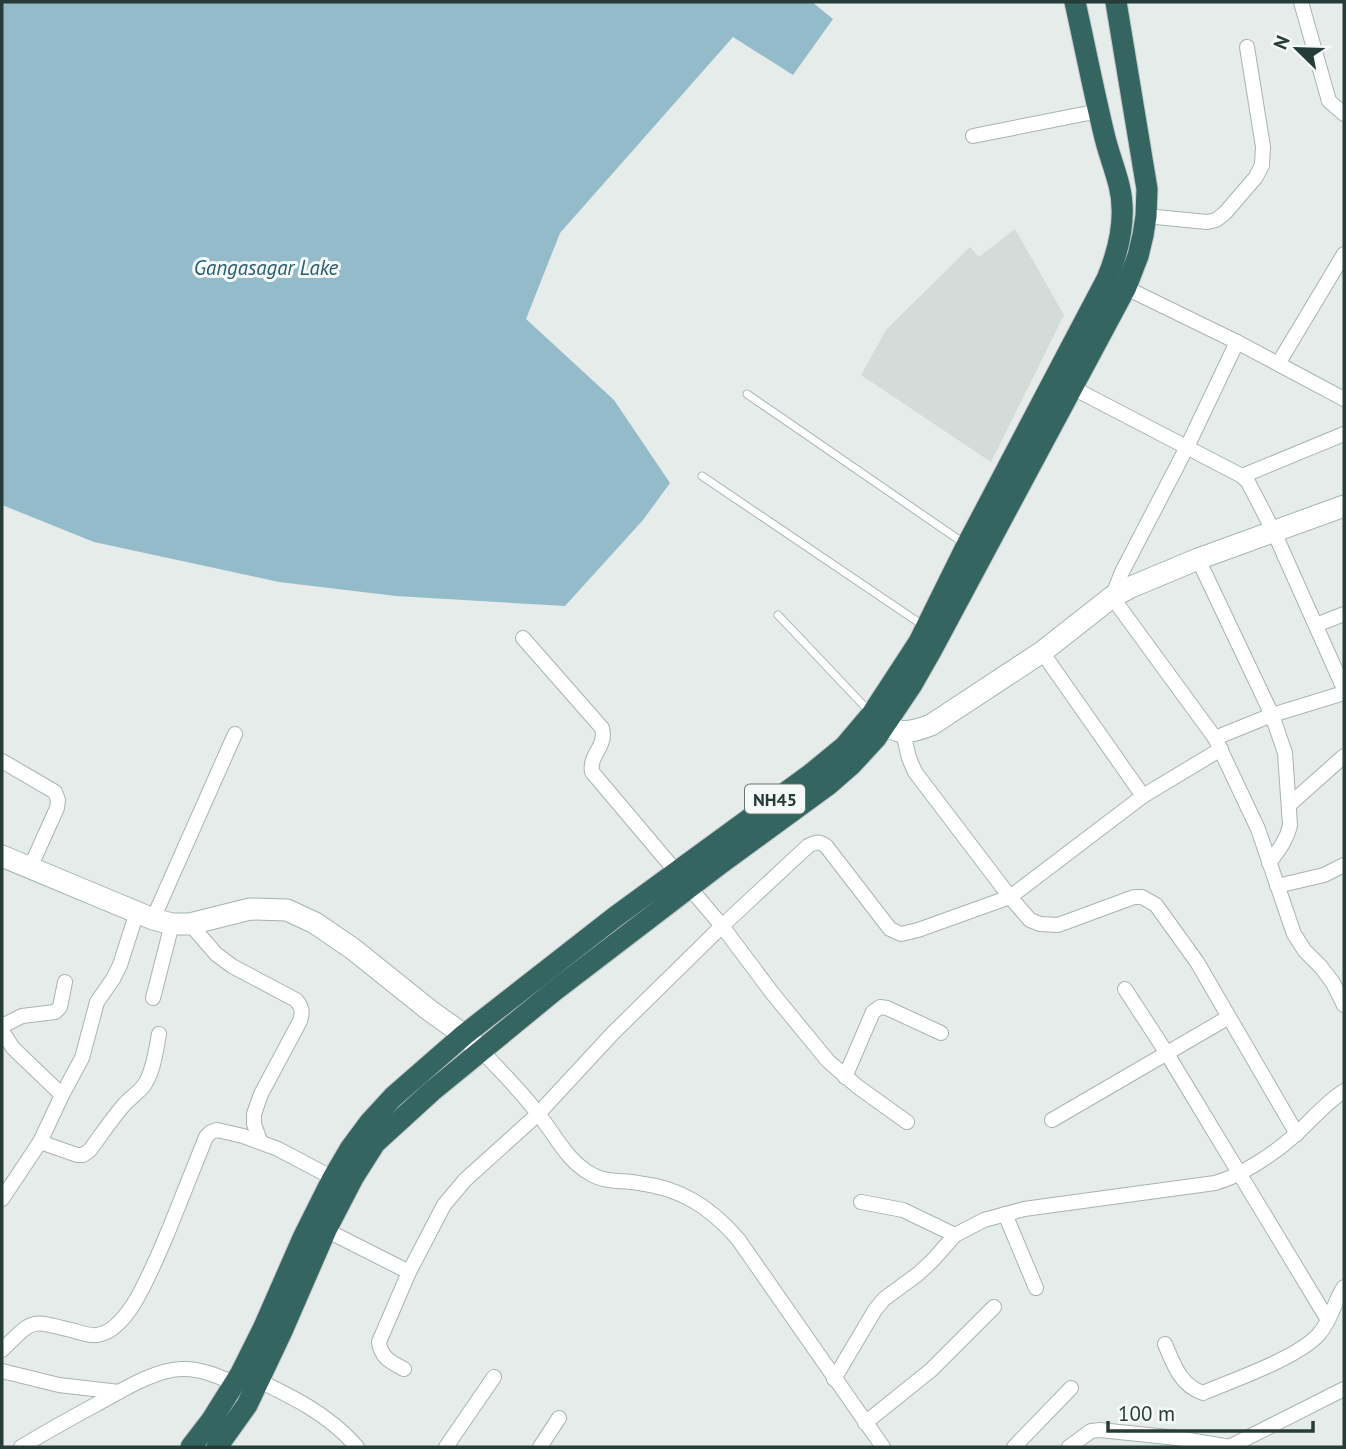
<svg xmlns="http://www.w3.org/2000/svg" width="1346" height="1449" viewBox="0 0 1346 1449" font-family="'PT Sans',sans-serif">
  <rect width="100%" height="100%" fill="#e5ecea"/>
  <polygon fill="#d3dcd9" points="1015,229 1064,315 991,462 861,375 886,330 970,247 979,257"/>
  <polygon fill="#94bbca" points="2,2 812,2 833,19 793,75 733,37 560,233 526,319 614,400 670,483 643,520 565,606 396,596 279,582 94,542 2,505"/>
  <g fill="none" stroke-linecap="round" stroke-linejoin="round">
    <defs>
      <g id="lane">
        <polyline points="747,394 965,544"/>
        <polyline points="702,476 924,626"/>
        <polyline points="778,615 869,711"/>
      </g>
      <g id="street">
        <polyline points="1301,2 1329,101 1344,114"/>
        <polyline points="973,136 1099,111"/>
        <polyline points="1146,216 1207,222 1216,220 1225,213 1256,177 1262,165 1263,147 1247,47"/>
        <polyline points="1118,284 1237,342 1344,399"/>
        <polyline points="1237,342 1187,447 1122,572 1112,597 1215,738 1258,829 1294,934 1305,951 1321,967 1333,983 1344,1005"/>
        <polyline points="1278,364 1344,254"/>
        <polyline points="1073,388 1242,476 1248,482 1274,532 1344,689"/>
        <polyline points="1242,476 1344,434"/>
        <path d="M 1198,559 L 1272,715 L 1285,753 L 1290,825 C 1287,840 1278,851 1269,863"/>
        <polyline points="1316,625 1344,614"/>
        <path d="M 523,638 L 602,728 C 607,747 589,754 592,772 L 722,926 L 773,994 L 828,1061 L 858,1087 L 907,1122"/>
        <polyline points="1042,652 1143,796"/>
        <polyline points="903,733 909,758 915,772 1010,897 1030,920 1040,924 1058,925 1134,897 1142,897 1156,905 1197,962 1297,1134"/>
        <polyline points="1215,738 1272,715 1344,693"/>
        <polyline points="2,761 55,792 58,800 57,808 30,868"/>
        <polyline points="1289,805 1344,756"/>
        <polyline points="1277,886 1324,875 1344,865"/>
        <polyline points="153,919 235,734"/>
        <path d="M 190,924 L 216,954 L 232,966 L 296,1000 C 302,1007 303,1012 300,1021 L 261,1094 L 254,1114 L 254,1124 L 260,1141"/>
        <polyline points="1125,989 1166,1052 1328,1320"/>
        <polyline points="153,998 172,924"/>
        <polyline points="2,1026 22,1016 55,1012 60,1007 65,982"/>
        <polyline points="2,1031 13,1048 62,1095"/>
        <path d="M 482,1051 C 501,1072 522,1092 539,1115 C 556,1136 567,1161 591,1174 C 606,1183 622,1180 638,1183 C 681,1188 710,1207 738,1239 L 883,1447"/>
        <polyline points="845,1077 873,1012 880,1007 887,1008 941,1033"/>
        <polyline points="1052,1120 1229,1017"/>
        <path d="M 40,1142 L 77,1155 L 83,1155 L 90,1150 C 101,1135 111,1120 123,1106 C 130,1097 141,1092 146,1082 C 154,1068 156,1050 159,1034"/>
        <polyline points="2,1199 40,1142 62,1095 82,1058 97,1002 113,979 120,965 137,912"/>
        <polyline points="861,1202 903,1210 955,1235"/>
        <polyline points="1005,1214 1036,1288"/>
        <polyline points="326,1230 409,1272"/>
        <path d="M 1165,1344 C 1174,1365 1180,1385 1203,1393 C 1233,1380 1298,1358 1319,1334 C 1331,1321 1334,1302 1344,1287"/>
        <path d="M 2,1350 C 33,1320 28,1319 71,1330 C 79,1332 88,1336 97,1335 C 113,1333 125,1317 133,1305 C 148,1281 159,1253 170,1227 C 182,1197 194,1167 206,1137 L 211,1132 L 217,1130 L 243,1136 L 278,1149 L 333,1178"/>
        <path d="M 404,1369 C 391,1362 381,1358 379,1342 L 409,1272 L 444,1205 L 465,1180 L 538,1114 L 613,1033 L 722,926 L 808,846 C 815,842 819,841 826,846 L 890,929 L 901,934 L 918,930 L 1010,897 L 1143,796 L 1221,749"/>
        <polyline points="2,1371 59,1385 119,1392"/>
        <path d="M 251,1377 C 289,1395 329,1414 357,1447"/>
        <path d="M 834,1379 L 875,1310 L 884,1299 L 918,1274 L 933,1260 L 955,1235 L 984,1220 L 1024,1209 L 1215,1183 C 1241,1176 1275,1153 1295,1135 C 1312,1120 1325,1103 1344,1091"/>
        <polyline points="865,1423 931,1370 994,1307"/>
        <path d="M 21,1447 C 46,1432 71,1418 97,1404 C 121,1391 154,1370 181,1369 C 199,1368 218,1376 234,1383"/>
        <polyline points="446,1447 494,1377"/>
        <polyline points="540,1447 559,1418"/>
        <polyline points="1014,1447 1071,1388"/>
        <polyline points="1069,1447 1091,1431 1100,1430 1177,1438 1230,1447"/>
        <polyline points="1229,1447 1344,1389"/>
      </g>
      <g id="secondary">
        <path d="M 872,714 C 897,734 901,736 931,725 L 1042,652 L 1112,597 L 1131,587 L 1198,559 L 1344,506"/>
        <polyline points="2,856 153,919 172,924 190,924 250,909 287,910 315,923 353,949 429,1010 464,1035 482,1051"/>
      </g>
      <g id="highway">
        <path d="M 191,1447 L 211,1421 L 241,1373 L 263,1329 L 303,1238 L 333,1178 L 350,1149 L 370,1122 L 393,1097 L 464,1035 L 615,917 L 811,774 L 844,747 L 872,714 L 919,642 L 967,545 L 1107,279 C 1119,250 1127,216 1119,185 C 1115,169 1109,154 1105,138 C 1094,93 1085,47 1075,2"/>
        <polyline points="217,1447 247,1405 282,1331 326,1230 354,1176 375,1143 432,1091 554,991 720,864 828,785 852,764 876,738 911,686 931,651 1126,287 1138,256 1143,235 1146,216 1147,189 1116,2"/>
      </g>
    </defs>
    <use href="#lane" stroke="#a8b4b1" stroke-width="9"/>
    <use href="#street" stroke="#a8b4b1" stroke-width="16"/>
    <use href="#secondary" stroke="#a1b4b0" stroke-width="23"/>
    <use href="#highway" stroke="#c2c8c8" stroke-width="23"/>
    <use href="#lane" stroke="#fff" stroke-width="7"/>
    <use href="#street" stroke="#fff" stroke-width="14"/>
    <use href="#secondary" stroke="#fff" stroke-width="21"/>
    <use href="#highway" stroke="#356561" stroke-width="21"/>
  </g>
  <g text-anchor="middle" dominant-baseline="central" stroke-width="6" stroke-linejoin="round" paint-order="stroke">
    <rect fill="#f5f9f8" stroke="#647572" stroke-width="2" x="745" y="784.5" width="60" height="29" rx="5"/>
    <g font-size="18" font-weight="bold" fill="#263c39">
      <text x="775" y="799">NH45</text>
    </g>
    <g font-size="21" font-style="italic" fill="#275c71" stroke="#f5f9f8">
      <text x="266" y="267">Gangasagar Lake</text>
    </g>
  </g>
  <rect width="1346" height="1449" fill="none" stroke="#263c39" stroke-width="7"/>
  <g transform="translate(1297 49) rotate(293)" stroke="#f5f9f8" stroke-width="5" paint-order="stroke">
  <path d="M0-5L12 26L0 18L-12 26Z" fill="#263c39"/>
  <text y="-10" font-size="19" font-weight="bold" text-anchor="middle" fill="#263c39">N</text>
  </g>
  <path d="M1108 1421v10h205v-10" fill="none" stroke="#263c39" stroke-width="3.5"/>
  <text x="1118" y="1421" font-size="21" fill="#263c39" stroke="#f5f9f8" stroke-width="5" paint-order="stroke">100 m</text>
</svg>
